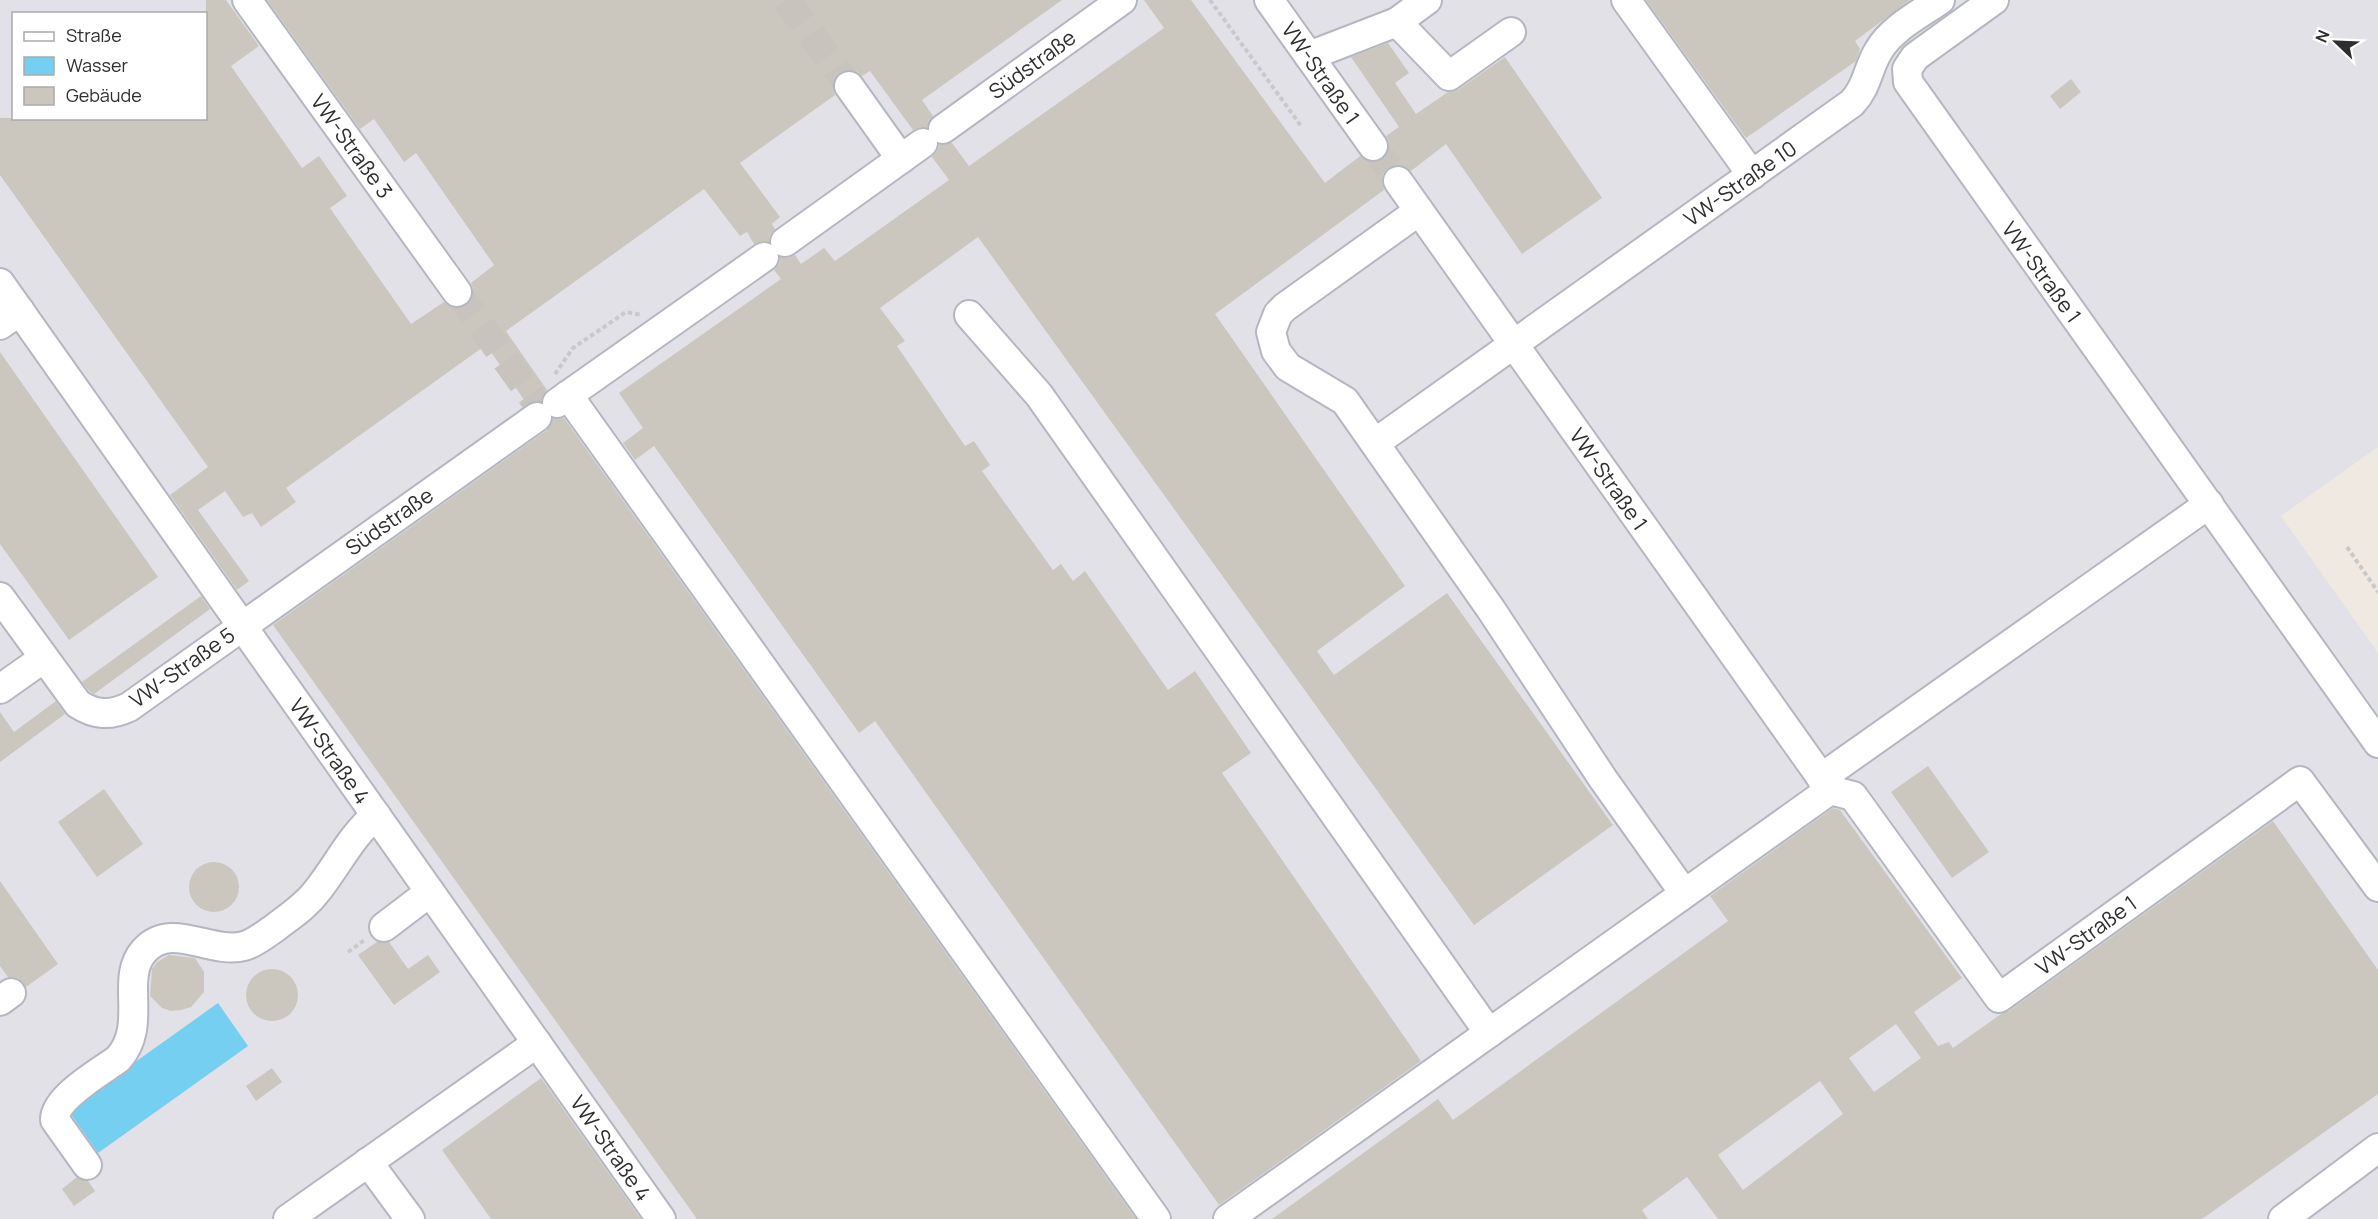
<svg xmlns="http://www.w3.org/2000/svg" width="2378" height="1219" viewBox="0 0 2378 1219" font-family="Manrope,sans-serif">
  <rect width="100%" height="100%" fill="#efe9e1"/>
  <path fill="#e3e1e8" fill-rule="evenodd" d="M 0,0 L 2378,0 L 2378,447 L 2281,516 L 2378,653 L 2378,1219 L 0,1219 ZM 14,14 L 206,14 L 206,118 L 14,118 Z"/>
  <polygon fill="#75cff0" points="218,1003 248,1046 98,1153 68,1110"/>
  <g fill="#cbc7bf" fill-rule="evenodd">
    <polygon points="206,0 226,0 259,46 231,66 302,168 319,156 347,196 330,208 411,324 444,302 451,307 458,308 466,306 472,298 473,290 471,283 494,265 416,153 404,162 374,119 360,129 267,0 1062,0 922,100 933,116 927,127 921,127 913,130 870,71 862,76 856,71 848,70 839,73 834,79 833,87 835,95 740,163 780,217 772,224 775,229 770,235 769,242 762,241 754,244 747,232 740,236 704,189 506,331 547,390 541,401 535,401 527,404 486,345 286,488 296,502 261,527 252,513 243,517 225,491 198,510 249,581 237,590 170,495 208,467 0,175 0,118 206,118"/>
    <polygon points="1144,0 1191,0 1325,183 1360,156 1367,161 1375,162 1383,159 1388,152 1389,144 1386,136 1399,127 1351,57 1388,43 1409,73 1395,83 1416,114 1448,92 1459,89 1505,57 1602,198 1522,254 1446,144 1411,171 1404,166 1397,165 1388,168 1383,174 1382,182 1384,190 1215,314 1405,586 1317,651 1334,675 1447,593 1613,825 1474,925 978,237 880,308 905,341 897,346 965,446 974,441 990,465 982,471 1053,570 1061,564 1073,581 1085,571 1168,690 1195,671 1251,753 1222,773 1421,1061 1219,1205 875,721 859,733 654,446 635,460 623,443 643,428 619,393 781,279 774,270 779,264 780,257 787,258 795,255 801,264 824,248 835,261 949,180 932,157 938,150 939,145 952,143 969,166 1164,28"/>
    <polygon points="1646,0 1910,0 1855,41 1860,49 1856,61 1746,138"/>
    <polygon points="2071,79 2081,92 2060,109 2050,96"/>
    <polygon points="0,352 158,577 69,640 0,544"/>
    <polygon points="564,418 1136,1219 697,1219 273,625 547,430 553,419"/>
    <polygon points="201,596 210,609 94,694 89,691 82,682"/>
    <polygon points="56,701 65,714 0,762 0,712 14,732"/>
    <polygon points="1928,766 1989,852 1952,878 1891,792"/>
    <polygon points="104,789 143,844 97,877 58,822"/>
    <path d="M 1833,808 L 1840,810 L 1962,978 L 1914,1012 L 1938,1046 L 1949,1042 L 1953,1048 L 2001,1014 L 2009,1011 L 2273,821 L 2378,970 L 2378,1094 L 2202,1219 L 1718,1219 L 1687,1177 L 1642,1210 L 1648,1219 L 1272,1219 L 1438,1099 L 1453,1120 L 1728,921 L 1710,896 ZM 1896,1024 L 1921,1058 L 1874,1092 L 1849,1058 ZM 1820,1081 L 1843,1114 L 1743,1190 L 1718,1155 Z"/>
    <circle cx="214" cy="887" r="25"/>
    <polygon points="0,881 58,964 26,987 18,978 8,977 0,966"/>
    <polygon points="377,942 389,942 408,969 428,955 440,972 394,1005 358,955"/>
    <polygon points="169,955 195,958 204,972 204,992 191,1007 181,1010 171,1011 162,1008 150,996 152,969 157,962"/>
    <circle cx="272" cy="995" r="26"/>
    <polygon points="272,1068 282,1082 256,1101 246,1086"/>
    <polygon points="541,1078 641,1219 491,1219 442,1150"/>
    <polygon points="77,1177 88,1181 95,1191 74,1206 62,1189"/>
  </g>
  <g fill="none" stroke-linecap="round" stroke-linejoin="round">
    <g stroke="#c8c4bd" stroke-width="28" stroke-dasharray="28 14" stroke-linecap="butt">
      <polyline points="786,0 849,86"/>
      <polyline points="1373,146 1398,181"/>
      <polyline points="457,292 543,412"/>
    </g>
    <defs>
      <g id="minor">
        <polyline points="247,0 457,292"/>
        <polyline points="1269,0 1373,146"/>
        <polyline points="1626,0 1752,175"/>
        <polyline points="1994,0 1915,57 1907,69 1908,82 2378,743"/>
        <polyline points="1397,22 1449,76 1511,32"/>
        <polyline points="1309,56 1397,22 1427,0"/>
        <polyline points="849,86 901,159"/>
        <polyline points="943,129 1122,0"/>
        <polyline points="1398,181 1830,790 1853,796 1999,998 2300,781 2378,887"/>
        <polyline points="1419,211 1285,307 1278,314 1271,332 1276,351 1288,367 1345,401 1490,608 1603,779 1684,893"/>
        <polyline points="785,242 923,143"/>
        <polyline points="0,283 661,1219"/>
        <polyline points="969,315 1039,395 1489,1033"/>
        <polyline points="0,325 20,311"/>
        <polyline points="568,395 1156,1219"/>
        <polyline points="557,403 764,257"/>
        <path d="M 1375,443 L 1852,103 C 1868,86 1867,69 1879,50 C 1892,28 1920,14 1940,0"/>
        <path d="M 0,597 L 78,704 C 95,715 110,716 129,707 L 537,417"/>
        <polyline points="0,689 44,658"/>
        <polyline points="1821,778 2209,504"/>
        <polyline points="384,927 430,892"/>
        <polyline points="0,1001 11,993"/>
        <polyline points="368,1162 410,1219"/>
        <path d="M 87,1165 L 55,1120 C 54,1098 100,1072 118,1059 C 149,1025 119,979 144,951 C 171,920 211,955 244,946 C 255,943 266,934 276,927 C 290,916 306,906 317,891 C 337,866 351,836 376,815"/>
        <polyline points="288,1219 537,1043"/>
        <polyline points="1228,1219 1830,790"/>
        <polyline points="2283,1219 2378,1148"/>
      </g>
    </defs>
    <use href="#minor" stroke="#b4b7c1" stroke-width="32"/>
    <g stroke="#c9c9c9" stroke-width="4" stroke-dasharray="4.5 3" stroke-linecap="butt">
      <polyline points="1210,0 1301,126"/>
      <polyline points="555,374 573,348 626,312 642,315"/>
      <polyline points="2347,547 2378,592"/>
      <polyline points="348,952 366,939"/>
    </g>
    <use href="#minor" stroke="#fff" stroke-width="28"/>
  </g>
  <g text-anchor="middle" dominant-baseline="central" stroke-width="6" stroke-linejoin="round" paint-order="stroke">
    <g font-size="21" fill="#2e2e2e" stroke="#fff">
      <text transform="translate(1032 64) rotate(-36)">Südstraße</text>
      <text transform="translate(1321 73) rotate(55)">VW-Straße 1</text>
      <text transform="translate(352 146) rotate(54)">VW-Straße 3</text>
      <text transform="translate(1740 183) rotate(-35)">VW-Straße 10</text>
      <text transform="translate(2042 272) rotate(54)">VW-Straße 1</text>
      <text transform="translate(1609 479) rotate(55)">VW-Straße 1</text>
      <text transform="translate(389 521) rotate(-35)">Südstraße</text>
      <text transform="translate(182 667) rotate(-35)">VW-Straße 5</text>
      <text transform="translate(330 751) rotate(55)">VW-Straße 4</text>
      <text transform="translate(2086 935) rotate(-36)">VW-Straße 1</text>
      <text transform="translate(611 1148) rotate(55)">VW-Straße 4</text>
    </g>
  </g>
  <rect x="12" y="12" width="195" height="108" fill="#ffffff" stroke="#ababab" stroke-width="1.5"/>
  <rect x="24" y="32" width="30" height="9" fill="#ffffff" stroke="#ababab" stroke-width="1.5"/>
  <text x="66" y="42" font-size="18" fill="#2e2e2e">Straße</text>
  <rect x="24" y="57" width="30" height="18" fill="#75cff0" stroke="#ababab" stroke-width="1.5"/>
  <text x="66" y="72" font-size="18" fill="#2e2e2e">Wasser</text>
  <rect x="24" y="87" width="30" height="18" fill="#cbc7bf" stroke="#ababab" stroke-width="1.5"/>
  <text x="66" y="102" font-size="18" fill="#2e2e2e">Gebäude</text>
  <g transform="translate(2336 42) rotate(293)" stroke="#ffffff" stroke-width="4.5" paint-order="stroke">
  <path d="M0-4.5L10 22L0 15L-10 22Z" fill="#2e2e2e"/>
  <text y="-9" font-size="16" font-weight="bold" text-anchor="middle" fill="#2e2e2e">N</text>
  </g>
</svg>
